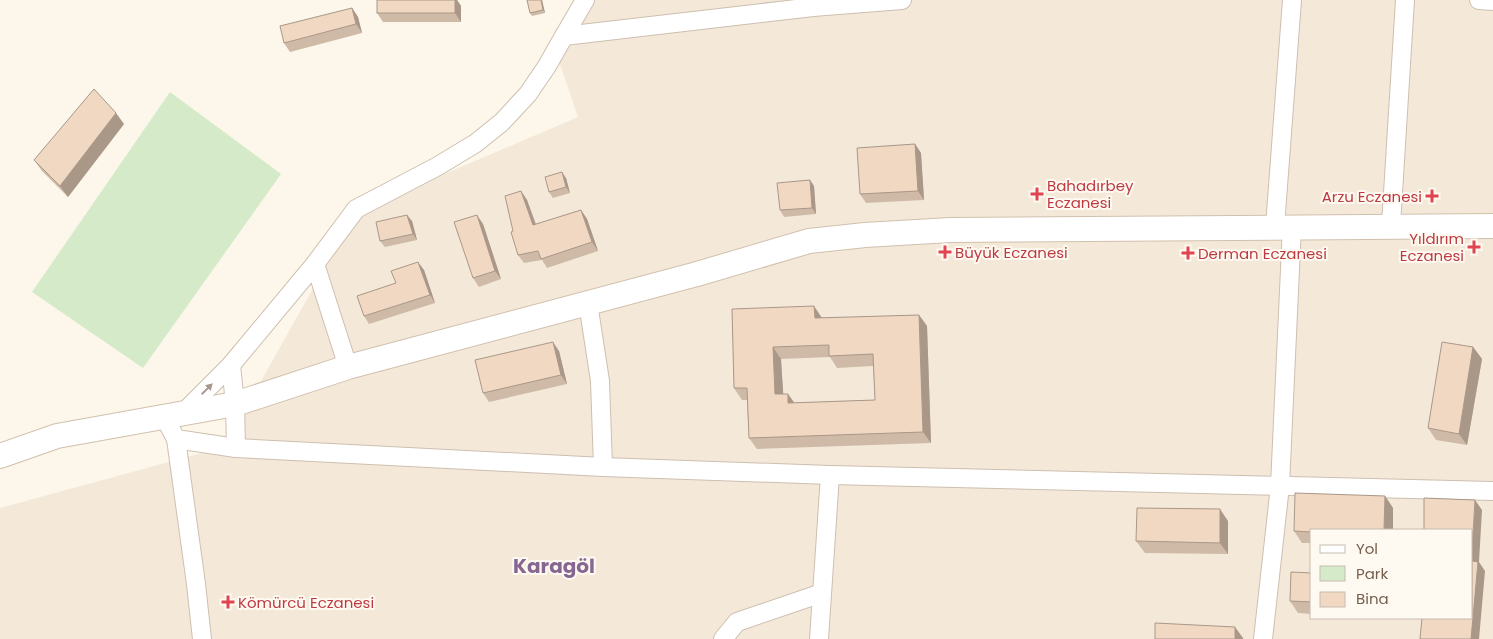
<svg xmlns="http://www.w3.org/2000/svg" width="1493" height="639" viewBox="0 0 1493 639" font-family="Poppins,sans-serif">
  <rect width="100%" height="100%" fill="#fcf7ea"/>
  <path fill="#f4e9d9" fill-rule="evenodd" d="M 590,0 L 1493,0 L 1493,639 L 0,639 L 0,508 L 224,447 L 356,212 L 578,117 L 558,58 ZM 1312,530 L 1472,530 L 1472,618 L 1312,618 Z"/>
  <polygon fill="#d4eac8" points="170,92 281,174 143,368 32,292"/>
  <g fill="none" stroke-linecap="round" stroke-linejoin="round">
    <defs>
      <g id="minor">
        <polyline points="1479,0 1493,1"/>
        <polyline points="564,36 585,0"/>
        <polyline points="1391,225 1405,0"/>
        <polyline points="1275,226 1292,0"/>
        <polyline points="315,264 348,367"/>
        <polyline points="588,303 600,381 603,467"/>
        <polyline points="231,365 235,404 236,448"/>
        <polyline points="183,413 231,365 315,264 356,209 438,166 476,143 502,122 528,94 547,66 564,36 813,7 902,0"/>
        <polyline points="165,418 176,439 236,448 603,467 830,475 1493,491"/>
        <polyline points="176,439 196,584 202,639"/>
        <polyline points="723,639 737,622 822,593"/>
        <polyline points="819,639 830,475"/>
        <polyline points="1263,639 1280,486 1292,226"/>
      </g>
      <polyline id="secondary" points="0,456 57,436 235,404 348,367 697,274 809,241 865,235 950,230 1493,226"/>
    </defs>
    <use href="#minor" stroke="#cebfb0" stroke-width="20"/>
    <use href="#secondary" stroke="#d1c0ad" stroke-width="26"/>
    <use href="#minor" stroke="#fff" stroke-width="18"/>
    <use href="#secondary" stroke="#fff" stroke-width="24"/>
  </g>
  <g fill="#cfbaa8" fill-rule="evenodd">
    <polygon points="377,0 457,0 461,6 461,22 383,22 377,13"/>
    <polygon points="542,0 545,13 532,16 530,13"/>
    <polygon points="352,8 358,17 362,33 290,52 284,43"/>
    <polygon points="124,124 68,197 42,171 34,160"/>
    <polygon points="915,144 921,153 924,200 866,203 860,194"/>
    <polygon points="566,178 570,193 553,198 549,192"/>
    <polygon points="810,180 814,186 816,214 784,217 780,210"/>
    <polygon points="521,191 527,200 536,224 581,210 587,219 598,251 547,268 542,260 524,263 518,255 513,231"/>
    <polygon points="412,221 417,240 385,247 380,241"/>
    <polygon points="483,224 501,279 479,287 473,278"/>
    <polygon points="424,270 435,303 369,324 364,316 396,283"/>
    <path d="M 732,309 L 822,318 L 919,315 L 927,326 L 931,443 L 757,449 L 749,438 L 747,400 L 742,400 L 734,388 ZM 830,357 L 837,368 L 873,366 L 875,400 L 794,403 L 783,394 L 781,359 Z"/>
    <polygon points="1473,347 1482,359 1467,445 1436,440 1428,428"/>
    <polygon points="559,351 567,384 489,402 483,393"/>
    <polygon points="1385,496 1393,508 1393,530 1312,530 1312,543 1302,543 1294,531"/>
    <polygon points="1228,521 1228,554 1145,553 1136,541"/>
    <polygon points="1312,573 1312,614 1298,613 1290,601"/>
  </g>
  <g fill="#a99788">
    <polygon points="455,0 457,0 461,6 461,22 455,13"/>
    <polygon points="541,0 542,0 545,13 543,10"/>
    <polygon points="352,8 358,17 362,33 356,24"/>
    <polygon points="116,113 124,124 68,197 60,186"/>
    <polygon points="915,144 921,153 924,200 918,191"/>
    <polygon points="562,172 566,178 570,193 566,187"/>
    <polygon points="810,180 814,186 816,214 812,208"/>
    <polygon points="521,191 527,200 539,234 533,225"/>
    <polygon points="581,210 587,219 598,251 592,242"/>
    <polygon points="407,215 412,221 417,240 413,234"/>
    <polygon points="477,215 483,224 501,279 495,271"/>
    <polygon points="418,262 424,270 435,303 430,295"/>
    <polygon points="814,306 822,318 815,318"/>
    <polygon points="919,315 927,326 931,443 923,432"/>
    <polygon points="553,342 559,351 567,384 561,375"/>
    <polygon points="773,347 781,359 784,406 775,394"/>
    <polygon points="1473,347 1482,359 1467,445 1459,434"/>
    <polygon points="788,394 796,405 788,403"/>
    <polygon points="1385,496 1393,508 1393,530 1384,530"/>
    <polygon points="1475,500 1482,510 1479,562 1485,571 1479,639 1471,639 1472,552"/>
    <polygon points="1220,509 1228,521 1228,554 1220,543"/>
    <polygon points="1235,627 1243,638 1243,639 1235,639"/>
  </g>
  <g fill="#f1d8c3" stroke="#a99788" fill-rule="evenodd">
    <rect x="377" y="0" width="78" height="13"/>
    <polygon points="527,0 541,0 543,10 530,13"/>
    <polygon points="352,8 356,24 284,43 280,26"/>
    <polygon points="94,89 116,113 60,186 34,160"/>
    <polygon points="915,144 918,191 860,194 857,148"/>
    <polygon points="562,172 566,187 549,192 545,177"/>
    <polygon points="810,180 812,208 780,210 777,183"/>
    <polygon points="521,191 533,225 581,210 592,242 541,259 538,251 518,255 511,232 513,231 505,196"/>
    <polygon points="407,215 413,234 380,241 376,222"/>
    <polygon points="477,215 495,271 473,278 454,222"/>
    <polygon points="418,262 430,295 364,316 357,296 396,283 391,271"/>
    <path d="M 814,306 L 815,318 L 919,315 L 923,432 L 749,438 L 747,388 L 734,388 L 732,309 ZM 829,345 L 829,356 L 873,354 L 875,400 L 788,403 L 788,394 L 775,394 L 773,347 Z"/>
    <polygon points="553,342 561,375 483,393 475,360"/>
    <polygon points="1442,342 1473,347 1459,434 1428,428"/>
    <polygon points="1295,493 1385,496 1384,530 1312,530 1312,532 1294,531"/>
    <polygon points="1424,498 1475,500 1472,552 1472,530 1424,530"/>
    <polygon points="1137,508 1220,509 1220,543 1136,541"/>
    <polygon points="1472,561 1478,562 1471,639 1420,639 1422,618 1472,618"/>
    <polygon points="1291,572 1312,573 1312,602 1290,601"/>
    <polygon points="1155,623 1235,627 1235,639 1155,639"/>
  </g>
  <defs><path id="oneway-solid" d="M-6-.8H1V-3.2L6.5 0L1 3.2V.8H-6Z" transform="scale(1.25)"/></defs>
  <use fill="#a7978c" href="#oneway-solid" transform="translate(207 389) rotate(-45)"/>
  <g fill="#e0444e" stroke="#fefaf1" stroke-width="2">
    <path d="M1034.5 186.5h5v5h5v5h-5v5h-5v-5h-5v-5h5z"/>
    <path d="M1429.5 188.5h5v5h5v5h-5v5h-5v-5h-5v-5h5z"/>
    <path d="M1471.5 239.5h5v5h5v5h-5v5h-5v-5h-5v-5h5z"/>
    <path d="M942.5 244.5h5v5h5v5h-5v5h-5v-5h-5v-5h5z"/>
    <path d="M1185.5 245.5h5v5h5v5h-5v5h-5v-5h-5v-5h5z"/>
    <path d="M225.5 594.5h5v5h5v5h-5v5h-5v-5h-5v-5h5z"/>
  </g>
  <g text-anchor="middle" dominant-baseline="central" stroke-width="4" stroke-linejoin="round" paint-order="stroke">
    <g font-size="15" fill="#be3a42" stroke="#fefaf1" text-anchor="start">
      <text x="1047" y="185">Bahadırbey<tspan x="1047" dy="17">Eczanesi</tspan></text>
      <text x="1422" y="196" text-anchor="end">Arzu Eczanesi</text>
      <text x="1464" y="238" text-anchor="end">Yıldırım<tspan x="1464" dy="17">Eczanesi</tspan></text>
      <text x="955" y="252">Büyük Eczanesi</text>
      <text x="1198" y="253">Derman Eczanesi</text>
      <text x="238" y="602">Kömürcü Eczanesi</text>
    </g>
    <g font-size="20" font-weight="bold" fill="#876692" stroke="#fefaf1">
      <text x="554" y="566">Karagöl</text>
    </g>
  </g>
  <rect x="1310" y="529" width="162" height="90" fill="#fefaf1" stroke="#c8bcb0"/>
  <rect x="1320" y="545" width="25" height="8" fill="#ffffff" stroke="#c8bcb0"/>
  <text x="1356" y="554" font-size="15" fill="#775f4e">Yol</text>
  <rect x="1320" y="566" width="25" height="15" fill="#d4eac8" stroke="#c8bcb0"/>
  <text x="1356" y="579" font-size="15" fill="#775f4e">Park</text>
  <rect x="1320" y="592" width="25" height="15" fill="#f1d8c3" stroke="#c8bcb0"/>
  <text x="1356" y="604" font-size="15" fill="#775f4e">Bina</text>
</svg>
